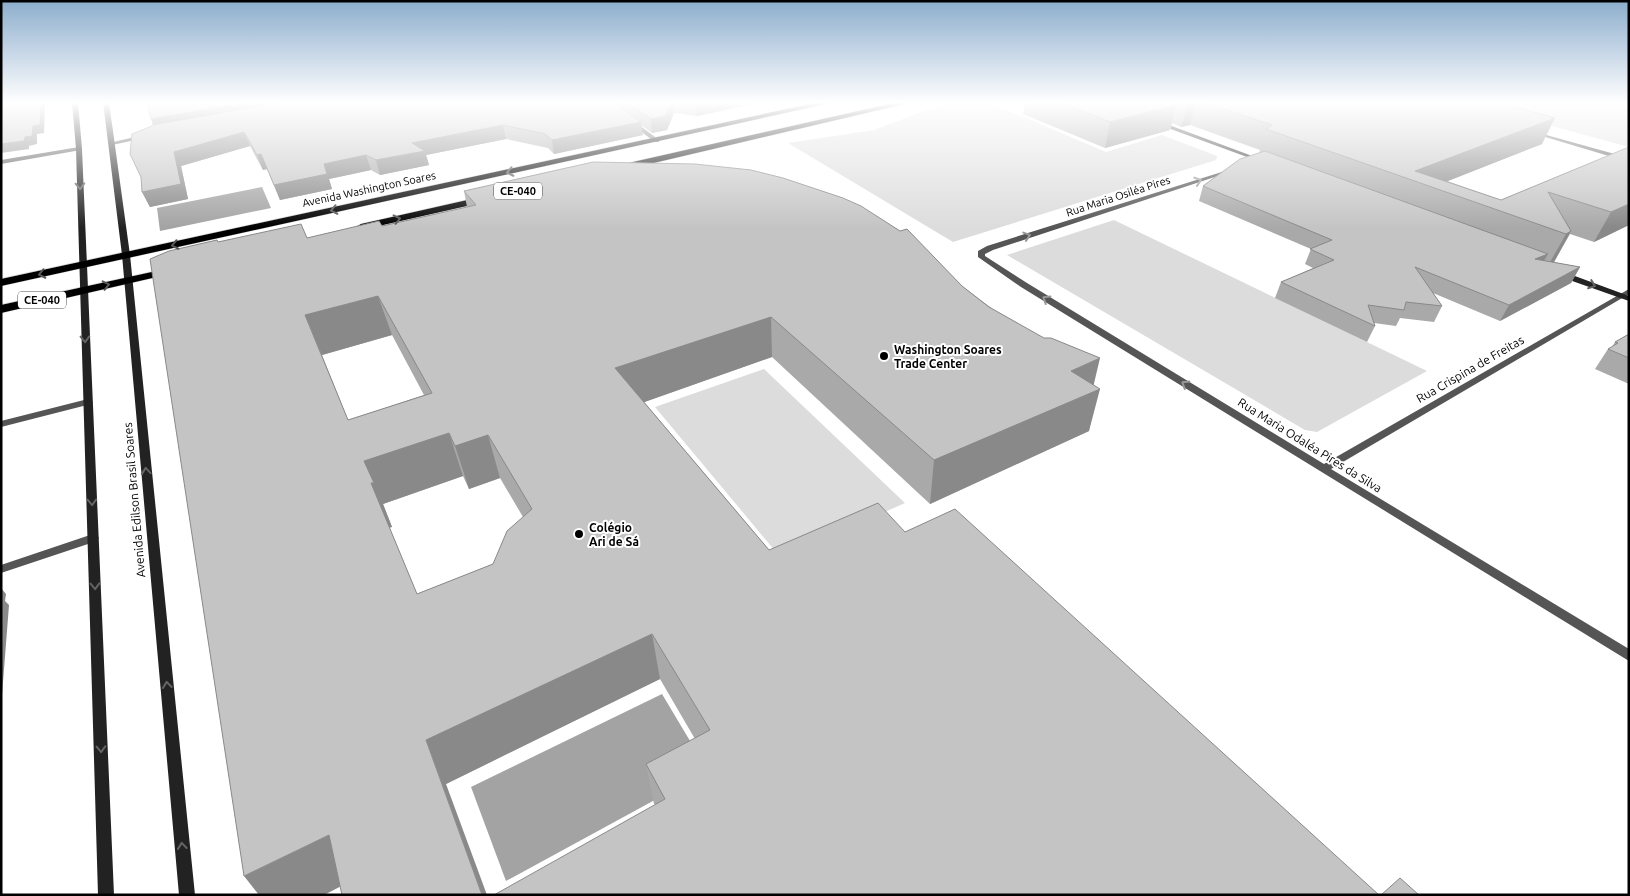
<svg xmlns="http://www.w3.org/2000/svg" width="1630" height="896" viewBox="0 0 1630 896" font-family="Ubuntu,sans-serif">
  <rect width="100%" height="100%" fill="#fff"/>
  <g fill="#dcdcdc">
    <polygon points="958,102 988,102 1106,152 1162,135 1217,156 1216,160 953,242 788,143 874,130 927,110"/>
    <polygon points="1465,102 1629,102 1629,147"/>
    <polygon points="1114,220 1427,371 1317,432 1305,430 1007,255"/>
    <polygon points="764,369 905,503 781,558 655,407"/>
  </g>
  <g fill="#a3a3a3">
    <polygon points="262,187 271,208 160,231 157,208"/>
    <polygon points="662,694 708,771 506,881 471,787"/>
  </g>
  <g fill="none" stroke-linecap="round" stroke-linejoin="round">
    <defs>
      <g id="highway">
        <polygon points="819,102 835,102 1,286 1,279"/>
        <polygon points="898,102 913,102 624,170 619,167 624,164"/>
        <polygon points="485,196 490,199 489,201 361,230 356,227 361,224"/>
        <polygon points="170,268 174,269 176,271 174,273 1,313 1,305"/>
      </g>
    </defs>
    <use href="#highway" stroke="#dbdbdb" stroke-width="1"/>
    <polygon fill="#555" fill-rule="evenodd" points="88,399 91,400 93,402 91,404 1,427 1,421"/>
    <g fill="#555" fill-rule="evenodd">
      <polygon points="631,122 635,122 659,140 659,142 655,142 631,124"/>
      <polygon points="1532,131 1629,158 1629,162 1532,133"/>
      <polygon points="143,135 145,136 145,138 112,145 109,143"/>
      <polygon points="79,147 81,148 81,150 1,164 1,160"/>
      <polygon points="1228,170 1233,171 993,250 985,254 985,256 1027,283 1324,464 1629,289 1629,294 1331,469 1629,649 1629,661 1021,287 978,257 978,251 987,246"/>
      <polygon points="93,534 97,535 99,538 97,541 1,573 1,565"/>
    </g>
    <g fill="#222" fill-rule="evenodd">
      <polygon points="72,102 78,102 82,149 114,895 98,895 76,149"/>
      <polygon points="103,102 109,102 130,255 195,895 179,895 122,255"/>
      <polygon points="1157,122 1161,122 1263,160 1258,161 1157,124"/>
      <polygon points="1558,272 1564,272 1629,296 1629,301 1558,276"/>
    </g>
    <use href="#highway" fill="#000" fill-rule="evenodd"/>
  </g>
  <g fill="#a9a9a9" fill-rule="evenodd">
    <polygon points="147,102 762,102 697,116 674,113 667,130 652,133 641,125 643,135 554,154 548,148 506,139 426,155 429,165 380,175 371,170 329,179 332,189 280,200 267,169 263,170 250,146 181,166 188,199 150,207 142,192 152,126 153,125"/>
    <polygon points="1025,102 1496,102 1542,144 1447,181 1501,200 1629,147 1629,225 1594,242 1570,234 1554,262 1553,262 1580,267 1571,283 1500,321 1433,293 1442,306 1434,322 1400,318 1396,326 1374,323 1375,326 1367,342 1275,298 1281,282 1313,268 1305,264 1311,249 1199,201 1203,186 1259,153 1260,150 1190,125 1181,127 1172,123 1170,130 1105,148 1023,114"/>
    <path d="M 464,191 L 962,286 L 1094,385 L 1089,431 L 930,504 L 772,357 L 644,402 L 769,550 L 905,532 L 1379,895 L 654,804 L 646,764 L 695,739 L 660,679 L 446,784 L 218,242 L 307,238 L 382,226 L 467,207 ZM 392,335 L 424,395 L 348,420 L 322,355 ZM 463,476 L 469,489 L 500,478 L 523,517 L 493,564 L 417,594 L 389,527 L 392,527 L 383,504 Z"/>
    <polygon points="1629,334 1629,384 1595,369 1608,349 1612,347 1615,342"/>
  </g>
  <g fill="#898989">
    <polygon points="41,102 45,102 44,133 37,134 37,144 29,146 29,149 1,153 1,144 25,137"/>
    <polygon points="249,102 329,102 157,133 151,119"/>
    <polygon points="672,102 673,102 674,113 667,130 652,133 651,119"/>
    <polygon points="696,102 762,102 697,116"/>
    <polygon points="1188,102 1196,102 1190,125 1181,127"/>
    <polygon points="1176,105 1170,130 1105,148 1110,122"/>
    <polygon points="1555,118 1542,144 1433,187 1415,171"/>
    <polygon points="641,122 643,135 554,154 552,140"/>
    <polygon points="503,125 506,139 426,155 429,165 380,175 376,160 412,143"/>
    <polygon points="244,132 250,146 181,166 188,199 150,207 142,192 174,152"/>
    <polygon points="261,154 267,169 263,170 257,155"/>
    <polygon points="366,155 371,170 329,179 332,189 280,200 274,185 324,164"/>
    <polygon points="1629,204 1629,225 1594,242 1611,212"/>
    <polygon points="1571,231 1554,262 1549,264 1566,234"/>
    <polygon points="1548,254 1539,269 1535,259"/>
    <polygon points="1580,267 1571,283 1500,321 1509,305"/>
    <polygon points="378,296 392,335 322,355 305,315"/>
    <polygon points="771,317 772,357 622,410 615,368"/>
    <polygon points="1100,358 1092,392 1100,389 1089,431 930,504 934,460 1071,371"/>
    <polygon points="449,433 463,476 383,504 392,527 389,528 371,483 364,461"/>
    <polygon points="488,435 500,478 469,489 455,446"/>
    <polygon points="1,588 6,594 5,601 9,605 1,708"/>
    <polygon points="652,634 660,679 446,784 487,895 482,895 426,740"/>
    <polygon points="329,835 357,878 324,895 259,895 244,876"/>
  </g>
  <g fill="#c4c4c4" stroke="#898989" fill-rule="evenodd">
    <polygon points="1,102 41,102 40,125 33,126 32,136 25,137 24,141 1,144"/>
    <polygon points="147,102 249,102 151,119"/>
    <polygon points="284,102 613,102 641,122 552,140 545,134 503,125 412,143 425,151 376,160 366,155 324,164 327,174 274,185 261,154 257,155 244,132 174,152 181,184 142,192 141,177 130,154 132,134 152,126 152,125"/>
    <polygon points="627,102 672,102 665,116 651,119"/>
    <polygon points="1060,102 1169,102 1176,105 1110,122"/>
    <polygon points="1204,102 1496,102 1555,118 1415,171 1501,200 1629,147 1629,204 1611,212 1548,192 1571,231 1566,234 1266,129 1272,125"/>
    <polygon points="1265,151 1548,254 1535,259 1580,267 1509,305 1415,267 1442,306 1406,302 1404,310 1368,305 1375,326 1281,282 1334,260 1310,249 1332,240 1203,186 1240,159"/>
    <path d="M 593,162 L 695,164 L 751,170 L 783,178 L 843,198 L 861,206 L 900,231 L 907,229 L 962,286 L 989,307 L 1044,338 L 1051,338 L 1100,358 L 1071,371 L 1100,389 L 934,460 L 771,317 L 615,368 L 769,550 L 878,503 L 905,532 L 955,509 L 1379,895 L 494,895 L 665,799 L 646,764 L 710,730 L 652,634 L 426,740 L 482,895 L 342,895 L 329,835 L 244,876 L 150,259 L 169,251 L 217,240 L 218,242 L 301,224 L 307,238 L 379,221 L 382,226 L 476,205 L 464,191 ZM 378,296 L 432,393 L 348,420 L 305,315 ZM 449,433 L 455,446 L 488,435 L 532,509 L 507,531 L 493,564 L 417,594 L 371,483 L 374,483 L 364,461 Z"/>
    <polygon points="1629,334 1629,358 1608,349 1618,343 1615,342"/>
    <polygon points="1400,878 1419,895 1381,895"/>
  </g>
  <defs><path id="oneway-chevron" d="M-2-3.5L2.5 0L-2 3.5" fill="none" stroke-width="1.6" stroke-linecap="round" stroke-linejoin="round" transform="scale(1.25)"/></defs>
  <g stroke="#595959">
    <use href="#oneway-chevron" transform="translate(510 172) rotate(168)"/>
    <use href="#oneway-chevron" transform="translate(334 210) rotate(168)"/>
    <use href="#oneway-chevron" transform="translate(397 219) rotate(-13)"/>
    <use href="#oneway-chevron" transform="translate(175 245) rotate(168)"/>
    <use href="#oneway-chevron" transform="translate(42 274) rotate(168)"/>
    <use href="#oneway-chevron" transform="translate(106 285) rotate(-13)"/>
  </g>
  <g stroke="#999">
    <use href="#oneway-chevron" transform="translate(1198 181) rotate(-18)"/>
    <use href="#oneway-chevron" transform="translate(1027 236) rotate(-18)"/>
    <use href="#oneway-chevron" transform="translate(1046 299) rotate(-148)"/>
    <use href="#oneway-chevron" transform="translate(1185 384) rotate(-148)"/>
  </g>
  <g stroke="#646464">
    <use href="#oneway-chevron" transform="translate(80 186) rotate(88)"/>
    <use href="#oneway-chevron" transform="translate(1592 285) rotate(21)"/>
    <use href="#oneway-chevron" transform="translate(85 339) rotate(88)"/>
    <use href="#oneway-chevron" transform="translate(146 471) rotate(-95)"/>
    <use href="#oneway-chevron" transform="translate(92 502) rotate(88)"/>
    <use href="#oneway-chevron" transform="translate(95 586) rotate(88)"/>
    <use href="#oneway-chevron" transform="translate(167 685) rotate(-96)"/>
    <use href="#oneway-chevron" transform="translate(101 749) rotate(88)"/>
    <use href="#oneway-chevron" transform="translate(182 846) rotate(-96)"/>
  </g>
  <linearGradient id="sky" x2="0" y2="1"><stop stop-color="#8cadcc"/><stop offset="0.45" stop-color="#fff"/><stop offset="1" stop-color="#fff" stop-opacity="0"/></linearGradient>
  <rect width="1630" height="228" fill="url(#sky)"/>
  <g fill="#000" stroke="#fff" stroke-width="2">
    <circle cx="884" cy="356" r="5"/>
    <circle cx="579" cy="534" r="5"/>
  </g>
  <g text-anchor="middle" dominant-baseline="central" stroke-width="4" stroke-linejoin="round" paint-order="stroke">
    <g font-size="11" fill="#000" stroke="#fff">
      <text transform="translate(369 189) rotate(-12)">Avenida Washington Soares</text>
      <text transform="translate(1118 196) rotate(-18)">Rua Maria Osiléa Pires</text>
    </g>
    <g fill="#fff" stroke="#4c4c4c" stroke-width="1">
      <rect x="494" y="182.5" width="48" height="17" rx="4"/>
      <rect x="18" y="291.5" width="48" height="17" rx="4"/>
    </g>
    <g font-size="11" font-weight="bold" fill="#000">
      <text x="518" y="191">CE-040</text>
      <text x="42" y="300">CE-040</text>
    </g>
    <g font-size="12" font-weight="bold" fill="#000" stroke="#fff" text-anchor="start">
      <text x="894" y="349">Washington Soares<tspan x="894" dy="14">Trade Center</tspan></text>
      <text x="589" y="527">Colégio<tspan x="589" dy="14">Ari de Sá</tspan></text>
    </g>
    <g font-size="12" fill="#000" stroke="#fff">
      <text transform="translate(1470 369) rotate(-30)">Rua Crispina de Freitas</text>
      <text transform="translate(1310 445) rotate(32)">Rua Maria Odaléa Pires da Silva</text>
      <text transform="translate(134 500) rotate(-95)">Avenida Edilson Brasil Soares</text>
    </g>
  </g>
  <rect width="1630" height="896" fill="none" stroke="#000000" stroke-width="5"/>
</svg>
